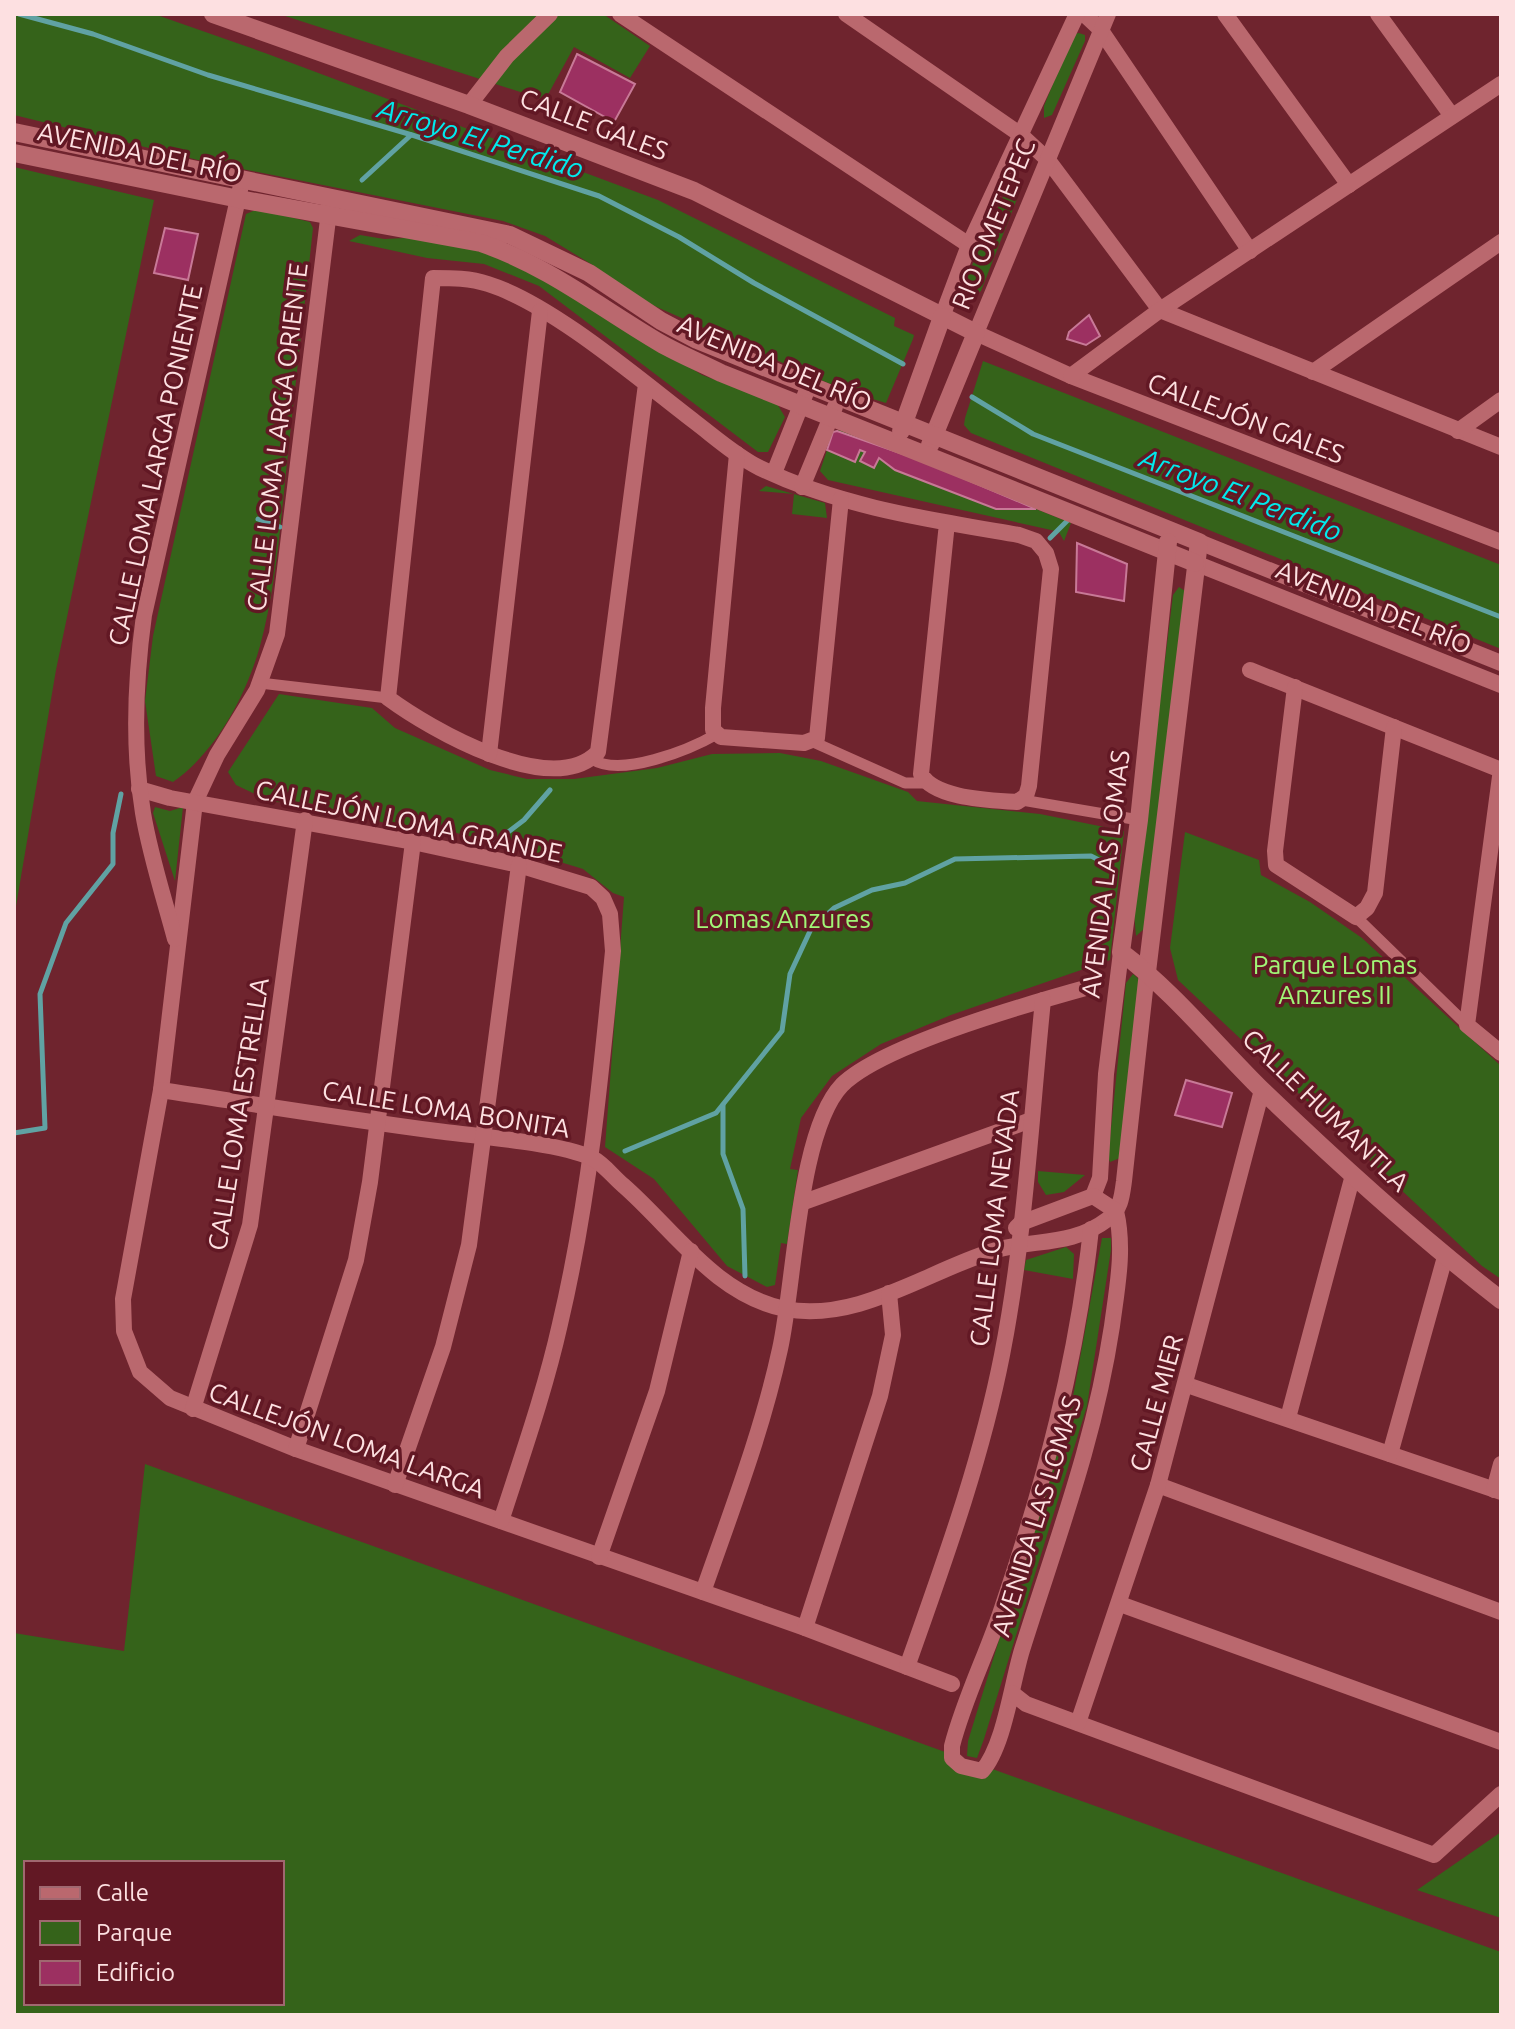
<svg xmlns="http://www.w3.org/2000/svg" width="1515" height="2029" viewBox="0 0 1515 2029" font-family="Ubuntu,sans-serif">
  <rect width="100%" height="100%" fill="#6f242e"/>
  <g fill="#35631a" fill-rule="evenodd">
    <polygon points="14,14 154,14 265,53 658,200 895,318 894,326 914,335 913,339 886,403 846,391 641,300 591,264 545,236 503,221 202,161 14,115"/>
    <polygon points="279,14 603,14 650,46 630,78 574,47 545,100"/>
    <polygon points="1079,33 1085,35 1085,41 1052,115 1044,118 1044,106 1073,34"/>
    <polygon points="14,167 154,200 56,670 14,918"/>
    <polygon points="1010,181 1022,186 981,291 975,296 965,291 964,283"/>
    <path d="M 258,209 L 310,222 L 313,228 C 305,303 296,378 288,453 C 281,516 277,584 260,646 C 246,696 216,752 173,782 L 156,776 L 145,701 L 153,636 L 246,214 Z"/>
    <polygon points="360,235 384,239 428,237 491,250 621,323 702,375 776,402 785,417 768,452 758,452 539,286 484,264 427,258 349,241"/>
    <polygon points="983,361 1501,565 1501,649 971,433 964,425 965,418"/>
    <polygon points="840,430 1071,523 1064,541 1059,532 1051,530 828,480 820,471 833,432"/>
    <polygon points="766,486 825,503 827,518 792,514 794,494 759,491"/>
    <polygon points="1179,587 1185,591 1144,929 1136,936 1134,913 1173,595"/>
    <polygon points="279,694 372,708 395,728 490,770 527,779 574,779 657,768 712,754 780,753 821,761 908,792 917,801 1040,814 1124,831 1110,960 951,1015 881,1044 832,1076 801,1118 790,1169 798,1170 787,1244 781,1243 775,1285 767,1287 727,1266 654,1179 605,1147 624,897 613,893 583,869 495,842 452,832 385,823 309,803 272,802 236,785 228,772"/>
    <polygon points="155,807 170,811 183,807 175,881 153,813"/>
    <polygon points="1185,832 1259,860 1261,875 1310,902 1362,938 1501,1066 1501,1279 1482,1266 1178,980 1170,948"/>
    <polygon points="1133,974 1140,980 1120,1158 1110,1162 1108,1157 1126,983"/>
    <polygon points="1038,1171 1085,1175 1064,1192 1046,1195 1038,1182"/>
    <polygon points="1102,1238 1111,1238 1111,1250 1087,1406 984,1739 977,1758 967,1756 968,1741 1072,1402"/>
    <polygon points="1066,1247 1074,1254 1073,1279 1024,1270 1026,1260"/>
    <path d="M 145,1464 L 1501,1952 L 1501,2015 L 14,2015 L 14,1633 L 124,1651 ZM 26,1863 L 282,1863 L 282,2003 L 26,2003 Z"/>
    <polygon points="1501,1832 1501,1918 1417,1890"/>
  </g>
  <g fill="none" stroke-linecap="round" stroke-linejoin="round">
    <g stroke="#60a2a3" stroke-width="5">
      <polyline points="19,14 93,34 208,75 412,135 599,196 679,237 754,283 903,364"/>
      <polyline points="362,180 411,135"/>
      <polyline points="972,397 1033,434 1501,617"/>
      <polyline points="258,519 280,527"/>
      <polyline points="1050,538 1068,520"/>
      <polyline points="495,842 524,820 550,790"/>
      <polyline points="723,1105 723,1154 743,1209 745,1276"/>
      <polyline points="14,1133 45,1128 40,994 66,923 113,864 113,833 121,794"/>
      <polyline points="625,1151 716,1113 782,1031 790,974 811,929 834,908 872,890 905,883 955,859 1091,856 1109,865"/>
    </g>
  </g>
  <g fill="#9c3061" stroke="#c87997" stroke-width="2">
    <polygon points="577,54 635,84 614,122 560,92"/>
    <polygon points="165,228 198,234 188,280 154,273"/>
    <polygon points="1089,315 1100,336 1086,345 1067,339 1069,332"/>
    <polygon points="837,431 923,461 1036,509 996,509 895,470 879,458 874,468 860,461 865,452 860,450 855,462 827,450 833,432"/>
    <polygon points="1077,543 1127,564 1124,601 1076,592"/>
    <polygon points="1186,1080 1232,1093 1222,1127 1175,1115"/>
  </g>
  <g fill="none" stroke-linecap="round" stroke-linejoin="round">
    <g stroke="#ba686e" stroke-width="11">
      <polyline points="260,683 388,698"/>
      <polyline points="811,741 905,783 925,783"/>
      <path d="M 592,759 C 620,778 689,750 717,734"/>
      <polyline points="1022,800 1139,820"/>
      <polyline points="1356,917 1467,1025"/>
    </g>
    <g stroke="#ba686e" stroke-width="16">
      <polyline points="620,14 969,245"/>
      <polyline points="846,14 1021,135 1048,160 1160,310 1501,447"/>
      <polyline points="1084,14 1100,29 1250,251"/>
      <polyline points="1108,14 976,333 1071,376 1501,542"/>
      <polyline points="1225,14 1349,185"/>
      <polyline points="1378,14 1452,116"/>
      <polyline points="469,105 507,56 550,14"/>
      <polyline points="330,203 277,634 257,690 217,755 195,802 161,1090 123,1299 124,1331 140,1372 170,1398 296,1449 805,1628 952,1684"/>
      <polyline points="942,317 969,245 1077,14"/>
      <polyline points="1313,372 1501,242"/>
      <polyline points="1071,376 1160,310 1501,84"/>
      <path d="M 646,384 L 598,752 C 552,800 430,729 388,698 L 433,278 C 452,278 470,278 488,284 C 552,304 640,380 695,422 C 716,438 736,456 760,468 C 840,507 932,520 1019,535 L 1036,541 L 1046,553 L 1051,569 L 1029,786 L 1026,796 L 1017,802 C 991,800 934,799 921,774 L 947,523"/>
      <polyline points="1458,431 1501,400"/>
      <polyline points="737,454 713,708 713,730 721,737 804,743 817,738 841,499"/>
      <polyline points="774,473 809,385"/>
      <polyline points="802,487 835,407"/>
      <polyline points="1199,542 1501,663"/>
      <polyline points="1195,563 1501,685"/>
      <polyline points="1250,670 1501,770"/>
      <polyline points="1295,687 1275,851 1276,865 1356,917 1367,908 1375,893 1394,727"/>
      <polyline points="489,754 540,311"/>
      <polyline points="1501,769 1467,1025 1501,1053"/>
      <path d="M 139,789 L 170,798 L 413,842 L 519,865 L 591,887 L 603,898 L 610,914 L 613,951 C 601,1076 589,1201 560,1324 C 545,1391 522,1456 501,1521"/>
      <path d="M 175,939 C 164,898 150,855 143,813 C 132,746 135,681 144,615 L 242,181"/>
      <path d="M 161,1090 C 253,1104 345,1119 437,1131 C 476,1136 559,1143 592,1158 C 604,1164 613,1177 624,1186 C 674,1230 716,1295 785,1309 C 857,1323 928,1271 993,1251 C 1033,1238 1070,1248 1108,1219 C 1121,1209 1122,1196 1124,1181 L 1147,972"/>
      <polyline points="1093,1196 1100,1178 1106,1074 1121,952"/>
      <polyline points="804,1202 1031,1120"/>
      <polyline points="1016,1228 1021,1223 1093,1196"/>
      <path d="M 1091,1229 C 1077,1360 1044,1484 1002,1608 C 987,1654 964,1699 952,1746 L 952,1758 L 961,1766 L 982,1771 C 1004,1747 1012,1682 1022,1650 C 1057,1538 1094,1444 1112,1326 C 1117,1288 1125,1249 1116,1211 L 1093,1196"/>
      <polyline points="1187,1385 1501,1492"/>
      <polyline points="193,1409 250,1225 305,820"/>
      <polyline points="1288,1418 1353,1175"/>
      <polyline points="296,1449 356,1260 370,1182 413,842"/>
      <polyline points="1390,1454 1445,1257"/>
      <polyline points="395,1485 443,1347 469,1245 519,865"/>
      <polyline points="1158,1485 1501,1612"/>
      <polyline points="1494,1490 1501,1464"/>
      <polyline points="599,1557 657,1391 691,1251"/>
      <path d="M 703,1592 C 731,1512 762,1432 780,1349 C 795,1282 798,1131 842,1085 C 882,1045 1031,1003 1089,987"/>
      <polyline points="1120,1604 1501,1742"/>
      <polyline points="805,1628 880,1396 893,1335 889,1293"/>
      <path d="M 907,1667 C 943,1565 981,1462 1002,1355 C 1025,1238 1031,1118 1043,1000"/>
      <polyline points="1012,1693 1026,1704 1434,1855 1501,1794"/>
      <polyline points="1078,1723 1158,1485 1262,1090"/>
    </g>
    <g stroke="#ba686e" stroke-width="18">
      <polyline points="213,14 469,105 694,191 976,333 930,445"/>
      <polyline points="14,132 510,235 589,273 661,321 697,340 1199,542 1147,972"/>
      <path d="M 14,153 L 239,199 L 481,243 C 548,266 599,307 660,343 C 679,354 701,363 721,373 L 1195,563"/>
      <polyline points="901,431 942,317"/>
      <path d="M 1168,542 L 1139,820 L 1121,952 C 1175,993 1216,1045 1264,1092 C 1340,1165 1418,1236 1501,1300"/>
    </g>
  </g>
  <g text-anchor="middle" dominant-baseline="central" stroke-width="7" stroke-linejoin="round" paint-order="stroke">
    <g font-size="26" fill="#fde0e1" stroke="#621824">
      <text transform="translate(594 124) rotate(21)">CALLE GALES</text>
      <text transform="translate(140 152) rotate(12)">AVENIDA DEL RÍO</text>
      <text transform="translate(993 224) rotate(-68)">RIO OMETEPEC</text>
      <text transform="translate(775 363) rotate(23)">AVENIDA DEL RÍO</text>
      <text transform="translate(1246 418) rotate(21)">CALLEJÓN GALES</text>
      <text transform="translate(277 437) rotate(-83)">CALLE LOMA LARGA ORIENTE</text>
      <text transform="translate(155 465) rotate(-78)">CALLE LOMA LARGA PONIENTE</text>
      <text transform="translate(1374 607) rotate(22)">AVENIDA DEL RÍO</text>
      <text transform="translate(409 821) rotate(12)">CALLEJÓN LOMA GRANDE</text>
      <text transform="translate(1105 874) rotate(-83)">AVENIDA LAS LOMAS</text>
      <text transform="translate(446 1109) rotate(9)">CALLE LOMA BONITA</text>
      <text transform="translate(1326 1110) rotate(44)">CALLE HUMANTLA</text>
      <text transform="translate(238 1114) rotate(-81)">CALLE LOMA ESTRELLA</text>
      <text transform="translate(994 1218) rotate(-83)">CALLE LOMA NEVADA</text>
      <text transform="translate(1156 1403) rotate(-75)">CALLE MIER</text>
      <text transform="translate(347 1440) rotate(20)">CALLEJÓN LOMA LARGA</text>
      <text transform="translate(1036 1516) rotate(-73)">AVENIDA LAS LOMAS</text>
    </g>
    <g font-size="26" fill="#a1f677" stroke="#621824">
      <text x="783" y="918">Lomas Anzures</text>
      <text x="1335" y="964">Parque Lomas<tspan x="1335" dy="30">Anzures II</tspan></text>
    </g>
    <g font-size="28" font-style="italic" fill="#00eaed" stroke="#621824">
      <text transform="translate(481 138) rotate(17)">Arroyo El Perdido</text>
      <text transform="translate(1241 494) rotate(21)">Arroyo El Perdido</text>
    </g>
  </g>
  <rect width="1515" height="2029" fill="none" stroke="#fde0e1" stroke-width="32"/>
  <rect x="24" y="1861" width="260" height="144" fill="#621824" stroke="#a06870" stroke-width="2"/>
  <rect x="40" y="1887" width="40" height="12" fill="#ba686e" stroke="#a06870" stroke-width="2"/>
  <text x="96" y="1901" font-size="24" fill="#fde0e1">Calle</text>
  <rect x="40" y="1921" width="40" height="24" fill="#35631a" stroke="#a06870" stroke-width="2"/>
  <text x="96" y="1941" font-size="24" fill="#fde0e1">Parque</text>
  <rect x="40" y="1961" width="40" height="24" fill="#9c3061" stroke="#a06870" stroke-width="2"/>
  <text x="96" y="1981" font-size="24" fill="#fde0e1">Edificio</text>
</svg>
